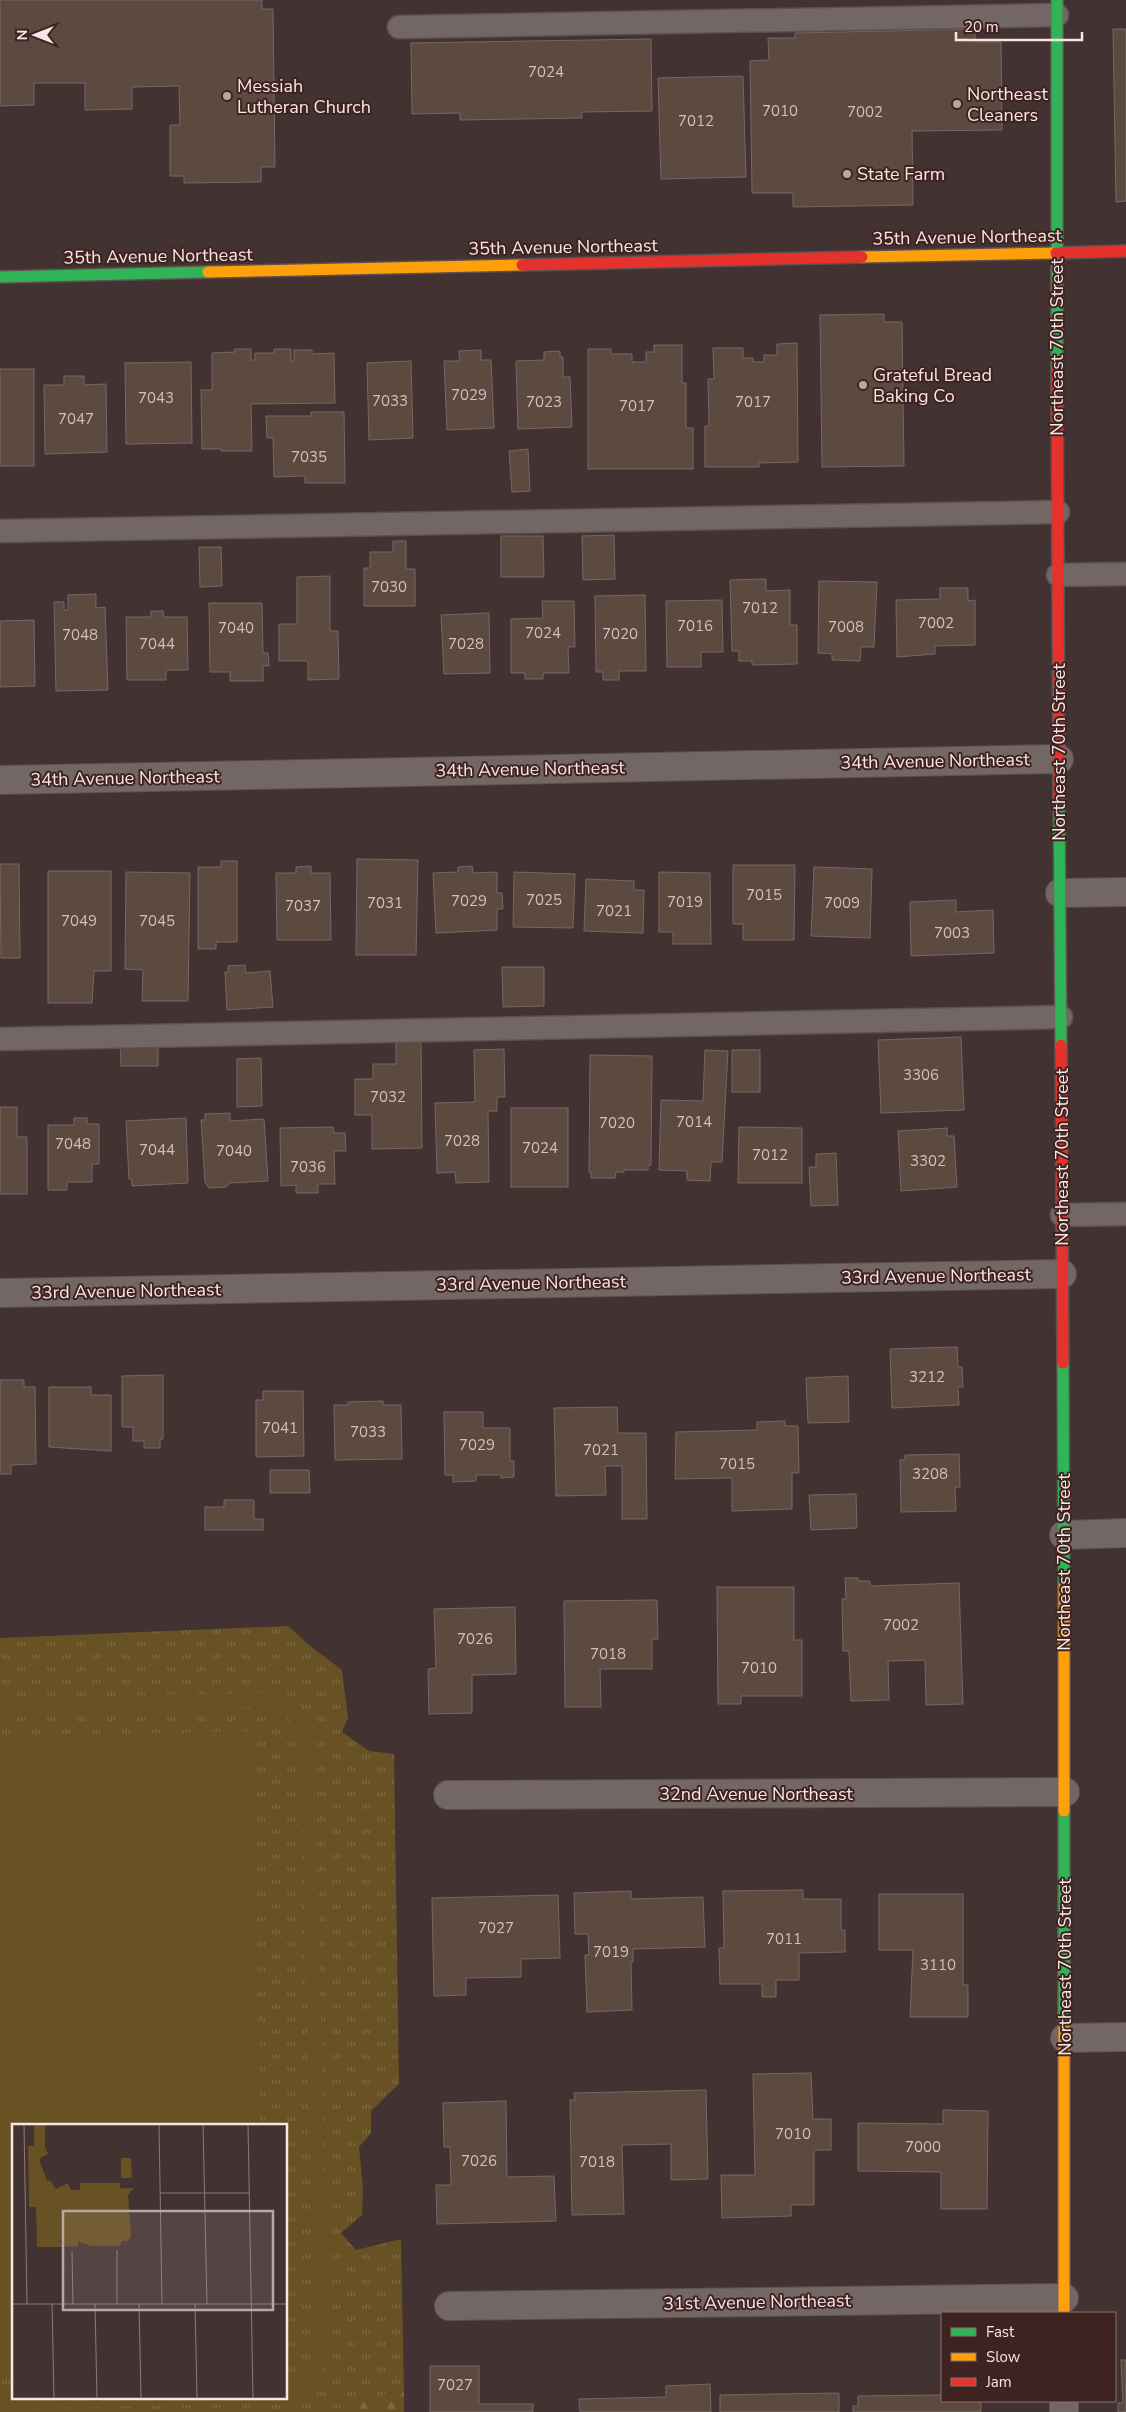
<svg xmlns="http://www.w3.org/2000/svg" width="1126" height="2412" viewBox="0 0 1126 2412" font-family="'Nunito Sans',sans-serif">
  <defs>
    <pattern id="grass-tufts" width="24" height="20" patternUnits="userSpaceOnUse" patternTransform="scale(1.25)"><rect width="24" height="20" fill="#685122"/><path d="M3 7l-1-3M5 7V3M7 7l1-3M15 17l-1-3M17 17v-4M19 17l1-3" fill="none" stroke="#7e6a42"/></pattern>
    <pattern id="forest-firs" width="22" height="20" patternUnits="userSpaceOnUse" patternTransform="scale(1.25)"><rect width="22" height="20" fill="#685122"/><path d="M5 1l3.5 6h-7zM16 11l3.5 6h-7z" fill="#7e6a42"/></pattern>
  </defs>
  <rect width="100%" height="100%" fill="#423332"/>
  <path fill="url(#grass-tufts)" fill-rule="evenodd" d="M 288,1626 L 310,1646 L 342,1670 L 348,1718 L 342,1732 L 369,1751 L 394,1754 L 399,2084 L 371,2111 L 371,2133 L 359,2147 L 363,2188 L 362,2215 L 341,2233 L 356,2250 L 401,2239 L 404,2391 L 356,2400 L 346,2412 L 0,2412 L 0,1638 ZM 14,2126 L 286,2126 L 286,2398 L 14,2398 Z"/>
  <polygon fill="url(#forest-firs)" points="404,2391 404,2412 346,2412 356,2400"/>
  <g fill="#685122">
    <path d="M 263,1693 C 289,1699 309,1710 315,1738 L 328,2356 C 320,2382 308,2397 280,2403 L 0,2409 L 0,2395 L 14,2395 L 14,2398 L 286,2398 L 286,2388 C 308,2381 314,2363 314,2342 L 301,1733 L 285,1714 L 270,1707 L 0,1712 L 0,1698 Z"/>
    <polygon points="252,1731 260,2126 14,2126 14,2371 0,2371 0,1737"/>
  </g>
  <g fill="#5c4a41" stroke="#746865">
    <polygon points="0,0 262,0 262,9 273,9 275,167 261,167 261,182 184,183 184,176 170,176 170,125 180,125 179,86 132,87 132,109 85,110 85,83 34,83 34,105 0,106"/>
    <polygon points="975,29 975,42 1001,42 1002,130 912,131 913,205 793,207 793,193 752,193 750,61 769,60 768,38 795,38 795,33"/>
    <polygon points="1113,29 1126,29 1126,201 1116,202"/>
    <polygon points="651,39 652,111 582,112 582,118 460,120 460,113 412,114 411,43"/>
    <polygon points="743,76 746,177 661,179 658,78"/>
    <polygon points="884,314 884,322 902,322 904,466 822,467 820,315"/>
    <polygon points="797,343 798,462 759,463 759,467 705,467 705,426 709,426 708,379 714,379 713,348 743,348 743,358 753,358 753,362 764,362 764,355 777,355 777,344"/>
    <polygon points="654,345 682,345 682,383 686,383 686,428 693,428 693,469 588,469 588,349 611,349 611,354 632,354 632,362 646,362 646,352 654,352"/>
    <polygon points="235,349 251,349 251,360 255,360 255,353 274,353 274,349 291,349 291,361 294,361 294,350 312,350 312,354 334,353 335,403 251,404 252,451 221,451 221,449 202,449 201,390 212,390 212,353 235,352"/>
    <polygon points="481,350 481,360 491,360 494,428 447,430 444,361 460,361 459,351"/>
    <polygon points="560,351 560,357 563,357 563,377 570,377 572,427 518,429 516,361 544,360 544,352"/>
    <polygon points="411,361 413,438 369,440 367,363"/>
    <polygon points="191,362 192,443 126,444 125,363"/>
    <rect x="0" y="369" width="34" height="97"/>
    <polygon points="64,376 84,376 84,385 106,384 107,452 45,454 44,385 64,385"/>
    <polygon points="311,412 344,412 345,483 305,483 305,476 274,477 273,438 267,438 266,416 311,416"/>
    <polygon points="528,449 530,491 512,492 509,451"/>
    <polygon points="614,535 615,579 583,580 582,536"/>
    <polygon points="501,536 543,536 544,577 501,577"/>
    <polygon points="393,541 406,541 406,569 415,569 415,606 364,606 364,568 370,568 370,552 393,552"/>
    <polygon points="199,547 221,547 222,586 200,587"/>
    <polygon points="330,576 330,631 338,631 339,679 308,680 308,661 279,661 279,624 297,624 297,577"/>
    <polygon points="766,579 766,591 790,590 790,625 797,625 797,664 752,665 752,661 739,661 739,651 732,651 730,580"/>
    <polygon points="819,581 877,582 874,647 861,647 860,661 832,660 832,654 818,653"/>
    <polygon points="940,588 968,588 968,601 975,600 975,645 935,646 935,654 897,657 896,600 940,599"/>
    <polygon points="96,594 96,608 105,607 108,690 56,691 54,602 64,602 64,610 68,610 68,595"/>
    <polygon points="645,595 646,671 619,671 619,680 603,680 603,672 596,672 595,596"/>
    <polygon points="722,600 723,652 701,652 701,667 667,667 666,601"/>
    <polygon points="542,601 574,601 575,647 568,647 569,673 543,673 543,679 525,679 525,673 511,673 511,619 543,618"/>
    <polygon points="209,603 262,603 263,653 268,653 269,666 263,666 263,681 230,681 230,672 210,672"/>
    <polygon points="151,611 163,611 164,617 187,617 188,670 166,670 166,680 127,680 126,617 151,617"/>
    <polygon points="489,613 490,673 444,674 441,615"/>
    <polygon points="34,620 35,686 0,687 0,621"/>
    <polygon points="357,859 418,860 416,955 356,955"/>
    <polygon points="221,861 237,861 237,942 216,942 216,949 198,949 198,867 221,867"/>
    <polygon points="0,864 19,864 20,958 1,958"/>
    <polygon points="733,865 795,865 794,940 743,940 743,924 733,924"/>
    <polygon points="311,866 311,873 330,873 331,940 277,940 276,873 296,873 296,867"/>
    <polygon points="472,866 473,873 497,872 497,893 502,893 503,909 497,909 497,930 436,933 433,873 458,872 458,867"/>
    <polygon points="814,867 872,869 870,938 811,936"/>
    <polygon points="48,871 111,871 111,971 94,971 92,1003 48,1003"/>
    <polygon points="126,872 190,873 188,1001 142,1001 143,970 125,969"/>
    <polygon points="514,872 575,874 573,928 513,927"/>
    <polygon points="659,872 710,873 711,944 673,944 673,932 659,932"/>
    <polygon points="586,879 634,881 634,890 644,890 643,933 584,931"/>
    <polygon points="956,900 956,912 993,910 994,953 911,956 910,902"/>
    <polygon points="245,965 246,973 270,971 273,1007 227,1010 225,972 228,972 228,966"/>
    <polygon points="502,967 544,967 544,1006 503,1007"/>
    <polygon points="961,1037 964,1110 881,1113 878,1040"/>
    <polygon points="421,1039 422,1148 372,1149 372,1115 355,1115 355,1079 373,1079 373,1064 396,1064 396,1040"/>
    <polygon points="120,1042 158,1042 158,1066 121,1066"/>
    <polygon points="504,1049 505,1097 497,1097 497,1111 488,1111 489,1182 456,1183 455,1172 437,1173 435,1103 475,1102 474,1050"/>
    <polygon points="705,1050 728,1051 722,1162 711,1162 710,1181 687,1180 687,1171 659,1170 661,1100 703,1101"/>
    <rect x="732" y="1050" width="28" height="42"/>
    <polygon points="590,1055 652,1056 651,1165 648,1166 648,1170 624,1170 624,1172 616,1172 615,1178 591,1178 591,1172 589,1172"/>
    <polygon points="261,1058 262,1106 237,1107 237,1059"/>
    <polygon points="0,1107 17,1107 17,1137 27,1137 27,1194 0,1194"/>
    <rect x="511" y="1108" width="57" height="79"/>
    <polygon points="230,1113 230,1121 264,1119 268,1181 230,1183 226,1187 209,1188 205,1182 201,1120 205,1120 205,1114"/>
    <polygon points="74,1118 87,1118 87,1124 99,1124 99,1164 92,1164 92,1182 67,1182 67,1190 48,1190 48,1125 74,1125"/>
    <polygon points="186,1118 188,1183 132,1186 132,1179 129,1179 126,1121"/>
    <polygon points="333,1127 334,1133 345,1133 346,1151 334,1151 335,1184 318,1184 318,1193 296,1193 296,1185 281,1186 280,1128"/>
    <polygon points="739,1127 802,1128 802,1183 738,1183"/>
    <polygon points="947,1128 947,1136 954,1136 957,1187 901,1191 898,1131"/>
    <polygon points="836,1153 838,1205 811,1206 809,1167 816,1167 816,1154"/>
    <polygon points="957,1347 958,1367 962,1367 963,1387 958,1387 959,1405 892,1408 890,1349"/>
    <polygon points="163,1375 163,1439 160,1439 160,1448 144,1448 144,1441 133,1441 133,1427 122,1427 122,1376"/>
    <polygon points="848,1376 849,1422 808,1423 806,1378"/>
    <polygon points="0,1380 24,1380 24,1387 35,1387 36,1464 11,1465 11,1474 0,1474"/>
    <polygon points="49,1387 91,1387 91,1395 111,1395 111,1451 49,1447"/>
    <polygon points="263,1391 303,1391 304,1456 256,1457 256,1400 263,1400"/>
    <polygon points="383,1401 383,1405 401,1405 402,1459 335,1460 334,1405 348,1405 348,1402"/>
    <polygon points="617,1407 618,1433 646,1433 647,1519 622,1519 622,1466 605,1466 606,1495 556,1496 554,1408"/>
    <polygon points="444,1412 483,1412 483,1428 510,1428 510,1461 514,1461 514,1477 501,1478 501,1475 476,1475 476,1481 453,1482 453,1475 445,1475"/>
    <polygon points="785,1421 785,1426 798,1426 799,1473 792,1473 792,1509 732,1511 732,1478 675,1479 676,1432 757,1430 757,1422"/>
    <polygon points="959,1454 960,1487 955,1487 956,1511 901,1512 900,1460 905,1460 905,1455"/>
    <polygon points="270,1470 309,1470 310,1493 270,1493"/>
    <polygon points="856,1494 857,1528 811,1530 809,1495"/>
    <polygon points="224,1500 254,1500 254,1519 263,1519 263,1530 205,1530 205,1507 224,1507"/>
    <polygon points="845,1578 858,1578 858,1581 870,1581 870,1586 959,1583 963,1704 926,1705 925,1660 888,1661 889,1700 851,1701 849,1651 843,1651 842,1599 846,1599"/>
    <polygon points="717,1587 794,1587 794,1640 802,1640 802,1696 741,1696 741,1704 718,1704"/>
    <polygon points="657,1600 658,1639 652,1639 652,1669 600,1669 601,1707 565,1707 564,1601"/>
    <polygon points="515,1607 516,1674 472,1675 472,1713 429,1714 428,1669 436,1668 434,1609"/>
    <polygon points="803,1890 803,1899 841,1899 841,1930 845,1930 845,1952 799,1953 799,1980 776,1980 776,1997 762,1997 762,1984 720,1984 719,1948 724,1948 723,1891"/>
    <polygon points="631,1891 631,1899 703,1897 705,1947 633,1949 633,1962 631,1962 632,2010 587,2012 585,1955 589,1955 588,1934 575,1934 574,1893"/>
    <polygon points="879,1894 963,1894 963,1985 968,1985 968,2017 910,2017 913,1950 879,1950"/>
    <polygon points="558,1895 560,1958 521,1959 521,1977 466,1978 466,1995 434,1996 432,1898"/>
    <polygon points="811,2073 813,2119 831,2119 831,2150 814,2150 814,2205 791,2205 791,2216 722,2218 721,2175 755,2175 753,2074"/>
    <polygon points="706,2090 708,2179 671,2180 671,2144 622,2145 624,2214 572,2215 570,2100 575,2100 574,2093"/>
    <polygon points="506,2101 507,2177 554,2176 556,2221 437,2224 436,2185 451,2185 450,2147 444,2147 443,2103"/>
    <polygon points="943,2110 988,2111 987,2209 941,2209 941,2172 858,2171 858,2123 943,2124"/>
    <polygon points="1121,2360 1126,2360 1126,2412 1118,2412 1118,2403 1123,2403"/>
    <polygon points="430,2366 479,2366 479,2404 533,2404 533,2412 430,2412"/>
    <polygon points="710,2384 711,2412 580,2412 579,2399 666,2397 666,2386"/>
    <polygon points="839,2393 839,2412 720,2412 720,2395"/>
    <polygon points="942,2395 942,2401 981,2401 981,2412 853,2412 853,2406 858,2406 858,2396"/>
  </g>
  <g fill="none" stroke-linecap="round" stroke-linejoin="round">
    <defs>
      <g id="lane">
        <polyline points="399,27 1057,15"/>
        <polyline points="0,531 1058,512"/>
        <polyline points="1058,575 1126,574"/>
        <polyline points="0,1039 1061,1017"/>
        <polyline points="1062,1215 1126,1214"/>
      </g>
      <g id="street">
        <polyline points="0,780 1059,759"/>
        <polyline points="1060,893 1126,892"/>
        <polyline points="0,1293 1062,1274"/>
        <polyline points="1064,1535 1126,1533"/>
        <polyline points="448,1795 1065,1792"/>
        <polyline points="1065,2038 1126,2037"/>
        <polyline points="449,2306 1064,2298"/>
        <polyline points="1064,2401 1064,2412"/>
      </g>
      <g id="fast">
        <polyline points="0,277 208,272"/>
        <polyline points="1057,369 1057,0"/>
        <polyline points="1059,796 1061,1045"/>
        <polyline points="1063,1363 1064,1586"/>
        <polyline points="1064,1811 1064,2025"/>
      </g>
      <g id="slow">
        <polyline points="862,257 1056,253"/>
        <polyline points="208,272 522,265"/>
        <polyline points="1064,1586 1064,1811"/>
        <polyline points="1064,2025 1064,2313"/>
      </g>
      <g id="jam">
        <polyline points="1056,253 1126,251"/>
        <polyline points="522,265 862,257"/>
        <polyline points="1057,369 1059,796"/>
        <polyline points="1061,1045 1063,1363"/>
      </g>
    </defs>
    <use href="#lane" stroke="#5e5050" stroke-width="25"/>
    <use href="#street" stroke="#5e5050" stroke-width="30"/>
    <use href="#fast" stroke="#5e5050" stroke-width="14"/>
    <use href="#slow" stroke="#5e5050" stroke-width="14"/>
    <use href="#jam" stroke="#5e5050" stroke-width="14"/>
    <use href="#lane" stroke="#736766" stroke-width="22"/>
    <use href="#street" stroke="#736766" stroke-width="28"/>
    <use href="#fast" stroke="#30b455" stroke-width="11"/>
    <use href="#slow" stroke="#ff9f0a" stroke-width="11"/>
    <use href="#jam" stroke="#e5322d" stroke-width="11"/>
  </g>
  <g fill="#b9a7a6" stroke="#3e2321" stroke-width="2">
    <circle cx="227" cy="96" r="5"/>
    <circle cx="957" cy="104" r="5"/>
    <circle cx="847" cy="174" r="5"/>
    <circle cx="863" cy="385" r="5"/>
  </g>
  <g text-anchor="middle" dominant-baseline="central" stroke-width="4" stroke-linejoin="round" paint-order="stroke">
    <g font-size="15" fill="#d2bfbb">
      <text x="546" y="72">7024</text>
      <text x="780" y="111">7010</text>
      <text x="865" y="112">7002</text>
      <text x="696" y="121">7012</text>
      <text x="469" y="395">7029</text>
      <text x="156" y="398">7043</text>
      <text x="390" y="401">7033</text>
      <text x="544" y="402">7023</text>
      <text x="753" y="402">7017</text>
      <text x="637" y="406">7017</text>
      <text x="76" y="419">7047</text>
      <text x="309" y="457">7035</text>
      <text x="389" y="587">7030</text>
      <text x="760" y="608">7012</text>
      <text x="936" y="623">7002</text>
      <text x="695" y="626">7016</text>
      <text x="846" y="627">7008</text>
      <text x="236" y="628">7040</text>
      <text x="543" y="633">7024</text>
      <text x="620" y="634">7020</text>
      <text x="80" y="635">7048</text>
      <text x="157" y="644">7044</text>
      <text x="466" y="644">7028</text>
      <text x="764" y="895">7015</text>
      <text x="544" y="900">7025</text>
      <text x="469" y="901">7029</text>
      <text x="685" y="902">7019</text>
      <text x="385" y="903">7031</text>
      <text x="842" y="903">7009</text>
      <text x="303" y="906">7037</text>
      <text x="614" y="911">7021</text>
      <text x="79" y="921">7049</text>
      <text x="157" y="921">7045</text>
      <text x="952" y="933">7003</text>
      <text x="921" y="1075">3306</text>
      <text x="388" y="1097">7032</text>
      <text x="694" y="1122">7014</text>
      <text x="617" y="1123">7020</text>
      <text x="462" y="1141">7028</text>
      <text x="73" y="1144">7048</text>
      <text x="540" y="1148">7024</text>
      <text x="157" y="1150">7044</text>
      <text x="234" y="1151">7040</text>
      <text x="770" y="1155">7012</text>
      <text x="928" y="1161">3302</text>
      <text x="308" y="1167">7036</text>
      <text x="927" y="1377">3212</text>
      <text x="280" y="1428">7041</text>
      <text x="368" y="1432">7033</text>
      <text x="477" y="1445">7029</text>
      <text x="601" y="1450">7021</text>
      <text x="737" y="1464">7015</text>
      <text x="930" y="1474">3208</text>
      <text x="901" y="1625">7002</text>
      <text x="475" y="1639">7026</text>
      <text x="608" y="1654">7018</text>
      <text x="759" y="1668">7010</text>
      <text x="496" y="1928">7027</text>
      <text x="784" y="1939">7011</text>
      <text x="611" y="1952">7019</text>
      <text x="938" y="1965">3110</text>
      <text x="793" y="2134">7010</text>
      <text x="923" y="2147">7000</text>
      <text x="479" y="2161">7026</text>
      <text x="597" y="2162">7018</text>
      <text x="455" y="2385">7027</text>
    </g>
    <g font-size="18" fill="#f9e6e4" stroke="#3e2321" text-anchor="start">
      <text x="237" y="86">Messiah<tspan x="237" dy="21">Lutheran Church</tspan></text>
      <text x="967" y="94">Northeast<tspan x="967" dy="21">Cleaners</tspan></text>
      <text x="857" y="174">State Farm</text>
      <text x="873" y="375">Grateful Bread<tspan x="873" dy="21">Baking Co</tspan></text>
    </g>
    <g font-size="18" fill="#f9e6e4" stroke="#3e2321">
      <text transform="translate(967 237) rotate(-1)">35th Avenue Northeast</text>
      <text transform="translate(563 247) rotate(-1)">35th Avenue Northeast</text>
      <text transform="translate(158 256) rotate(-1)">35th Avenue Northeast</text>
      <text transform="translate(1057 347) rotate(-90)">Northeast 70th Street</text>
      <text transform="translate(1059 752) rotate(-90)">Northeast 70th Street</text>
      <text transform="translate(935 761) rotate(-1)">34th Avenue Northeast</text>
      <text transform="translate(530 769) rotate(-1)">34th Avenue Northeast</text>
      <text transform="translate(125 778) rotate(-1)">34th Avenue Northeast</text>
      <text transform="translate(1062 1157) rotate(-90)">Northeast 70th Street</text>
      <text transform="translate(936 1276) rotate(-1)">33rd Avenue Northeast</text>
      <text transform="translate(531 1283) rotate(-1)">33rd Avenue Northeast</text>
      <text transform="translate(126 1291) rotate(-1)">33rd Avenue Northeast</text>
      <text transform="translate(1064 1562) rotate(-90)">Northeast 70th Street</text>
      <text x="756" y="1794">32nd Avenue Northeast</text>
      <text transform="translate(1065 1967) rotate(-90)">Northeast 70th Street</text>
      <text transform="translate(757 2302) rotate(-1)">31st Avenue Northeast</text>
    </g>
  </g>
  <g transform="translate(12 2124)">
    <rect width="275" height="275" fill="#423332"/>
    <path d="M 22,0 L 33,0 L 33,24 L 36,30 L 27,35 L 35,57 L 38,56 L 44,65 L 56,59 L 59,66 L 122,64 L 116,71 L 119,112 L 116,117 L 110,117 L 108,122 L 79,122 L 66,117 L 66,122 L 53,123 L 52,118 L 37,113 L 28,78 L 17,78 L 16,22 L 22,22 Z" fill="#685122"/>
    <path d="M 24,76 L 28,78 L 34,92 L 37,113 L 45,113 L 53,123 L 25,123 L 24,83 L 17,83 L 17,78 Z" fill="#685122"/>
    <path d="M 109,34 L 119,34 L 120,54 L 109,54 ZM 68,59 L 108,59 L 108,66 L 68,66 ZM 110,69 L 113,73 L 112,114 L 53,114 L 53,71 ZM 110,70 L 111,113 L 54,113 L 53,72 ZM 110,74 L 110,109 L 55,110 L 54,75 Z" fill="#685122" fill-rule="evenodd"/>
    <path fill="none" stroke="#8b7b79" stroke-width="1" d="M 12,0 L 15,180M 147,0 L 150,180M 191,0 L 195,180M 236,0 L 241,275M 148,69 L 237,69M 105,126 L 105,180M 60,127 L 61,180M 0,180 L 275,180M 40,180 L 42,275M 83,180 L 85,275M 127,180 L 129,275M 183,180 L 185,275"/>
    <path fill="#b9a7a6" fill-opacity="0.15" stroke="#b9a7a6" stroke-width="2.5" d="M 51,87 L 261,87 L 261,186 L 51,186 Z"/>
    <rect width="275" height="275" fill="none" stroke="#f9e6e4" stroke-width="2.5"/>
  </g>
  <rect x="941" y="2312" width="175" height="90" fill="#3e2321" stroke="#89716f"/>
  <rect x="951" y="2328" width="25" height="8" fill="#30b455" stroke="#89716f"/>
  <text x="986" y="2337" font-size="15" fill="#f9e6e4">Fast</text>
  <rect x="951" y="2353" width="25" height="8" fill="#ff9f0a" stroke="#89716f"/>
  <text x="986" y="2362" font-size="15" fill="#f9e6e4">Slow</text>
  <rect x="951" y="2378" width="25" height="8" fill="#e5322d" stroke="#89716f"/>
  <text x="986" y="2387" font-size="15" fill="#f9e6e4">Jam</text>
  <g transform="translate(35 35) rotate(270)" stroke="#3e2321" stroke-width="4" paint-order="stroke">
  <path d="M0-4L9 19L0 12L-9 19Z" fill="#f9e6e4"/>
  <text y="-8" font-size="14" font-weight="bold" text-anchor="middle" fill="#f9e6e4">N</text>
  </g>
  <path d="M956 32v8h126v-8" fill="none" stroke="#f9e6e4" stroke-width="2.5"/>
  <text x="964" y="32" font-size="15" fill="#f9e6e4" stroke="#3e2321" stroke-width="4" paint-order="stroke">20 m</text>
</svg>
